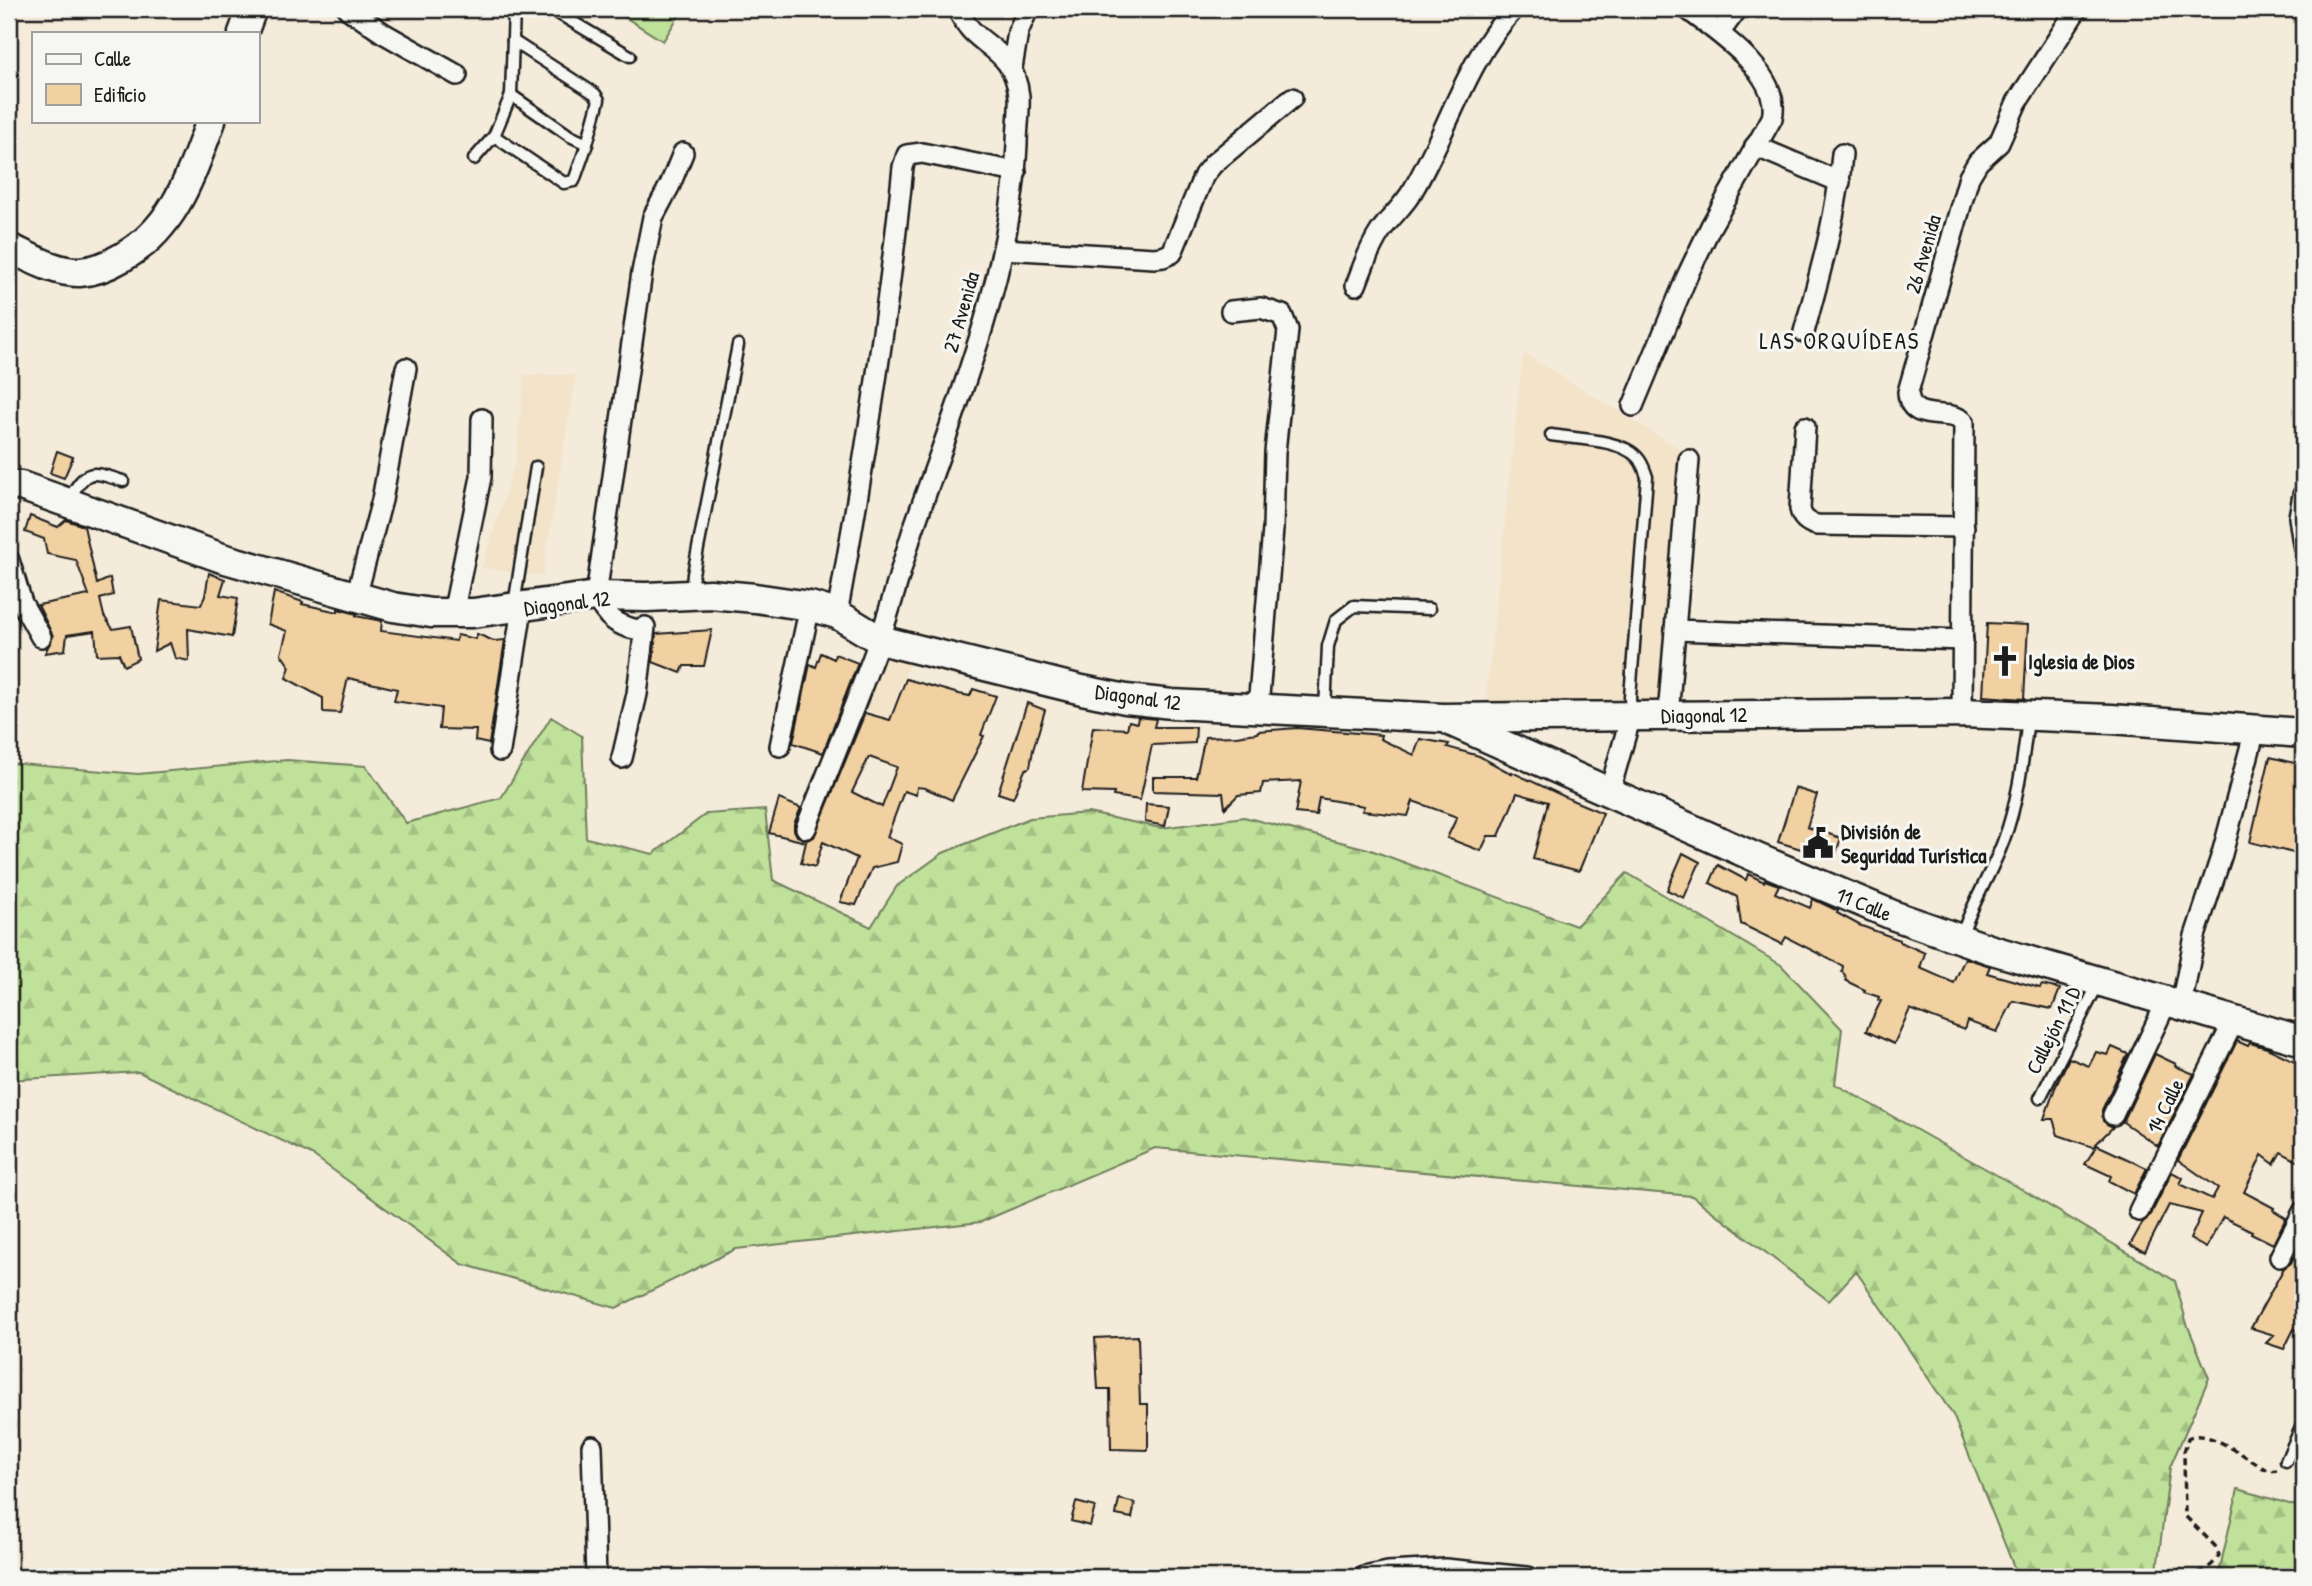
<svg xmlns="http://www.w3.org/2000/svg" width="2312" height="1586" viewBox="0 0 2312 1586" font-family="'Patrick Hand',sans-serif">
  <defs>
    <pattern id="forest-firs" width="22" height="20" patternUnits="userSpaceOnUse" patternTransform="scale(1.75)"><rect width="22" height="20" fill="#bfe19a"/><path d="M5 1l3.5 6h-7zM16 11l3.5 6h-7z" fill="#a4c084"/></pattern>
  </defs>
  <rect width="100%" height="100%" fill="#f4ebda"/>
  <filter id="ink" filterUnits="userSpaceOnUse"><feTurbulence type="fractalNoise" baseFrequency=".0143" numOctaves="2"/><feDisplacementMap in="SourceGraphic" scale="14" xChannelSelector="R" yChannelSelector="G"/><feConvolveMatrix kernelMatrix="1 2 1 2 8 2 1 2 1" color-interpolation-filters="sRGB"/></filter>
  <g filter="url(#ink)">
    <g fill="#f3e3c9">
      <polygon points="1523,353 1681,450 1662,702 1485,709"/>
      <polygon points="524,375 576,375 542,576 482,568 516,460"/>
      <polygon points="886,651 911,659 888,718 863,709"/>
    </g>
    <g fill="url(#forest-firs)" stroke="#6e7e5b" stroke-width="2">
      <polygon points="551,717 582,736 586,838 653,854 706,814 765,810 773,880 871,927 897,886 943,853 1030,818 1088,813 1161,828 1244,817 1368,849 1576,926 1627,873 1781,965 1842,1029 1835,1084 2018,1187 2175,1281 2187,1324 2209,1378 2170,1467 2157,1570 2187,1577 2018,1577 1953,1415 1856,1271 1829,1301 1692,1196 1155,1148 981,1222 736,1249 616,1308 462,1264 314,1156 139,1072 9,1080 9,763 138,774 287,760 366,766 406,823 501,798"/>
      <polygon points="2238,1489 2303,1508 2303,1577 2218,1577"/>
    </g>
    <polygon fill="#bfe19a" stroke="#6e7e5b" stroke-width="2" points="612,9 683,9 663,41"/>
    <g fill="#f1d0a2" stroke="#1c1c1c" stroke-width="2" fill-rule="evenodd">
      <polygon points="57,451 73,457 64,478 50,473"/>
      <polygon points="30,516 58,527 66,520 84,526 97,584 110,578 113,595 100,599 104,616 113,629 131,626 138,659 124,666 119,654 97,655 95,631 67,635 65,650 45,653 53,636 38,605 89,595 76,560 47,554 44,539 25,532"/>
      <polygon points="209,573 225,579 220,595 238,598 232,637 188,629 189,661 175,658 170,643 154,651 161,600 201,605 205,596"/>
      <polygon points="274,592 303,602 302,604 338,612 338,609 357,614 356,616 382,621 381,631 456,641 457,635 476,639 477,634 494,641 505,640 489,744 475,741 476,730 439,729 441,708 394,701 397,689 348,678 340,713 323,712 323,698 286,678 290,667 281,654 287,631 268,624"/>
      <polygon points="1987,623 2028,625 2024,699 1983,696"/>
      <polygon points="712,630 704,666 684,666 681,673 653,662 656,634"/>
      <polygon points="821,653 834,659 835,654 858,663 823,753 793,743 810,664 816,667"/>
      <path d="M 906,679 L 959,694 L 970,696 L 973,689 L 996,696 L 981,735 L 984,736 L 952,800 L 925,788 L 917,787 L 916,795 L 904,791 L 887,837 L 902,844 L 897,862 L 872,868 L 856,905 L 840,902 L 857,858 L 823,842 L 815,867 L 801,863 L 806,842 L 769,833 L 779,799 L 801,808 L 794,824 L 794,830 L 797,836 L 807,840 L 814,837 L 865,713 L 890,720 ZM 869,757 L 897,767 L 882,807 L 852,792 Z"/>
      <polygon points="1027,703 1045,710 1033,750 1030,767 1025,770 1013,798 998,793"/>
      <polygon points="1138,717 1156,719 1154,727 1196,727 1195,743 1152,745 1140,800 1113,796 1114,793 1082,792 1093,727 1127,729 1129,721 1137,723"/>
      <polygon points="1297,728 1381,735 1380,739 1414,755 1420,739 1449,744 1447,747 1479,756 1512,774 1512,772 1574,801 1603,813 1579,871 1533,859 1548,802 1517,793 1499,836 1488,836 1481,851 1447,838 1457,817 1413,801 1408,816 1362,811 1364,806 1319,798 1316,815 1295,813 1301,781 1263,783 1261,793 1238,795 1225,808 1223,793 1153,791 1153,777 1196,777 1205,737 1236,736 1257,733 1258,731"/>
      <polygon points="2270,757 2303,765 2303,845 2301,855 2250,842"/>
      <polygon points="1795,788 1817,795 1807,827 1841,838 1834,859 1778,842"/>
      <polygon points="1146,804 1169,806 1165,826 1145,822"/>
      <polygon points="1683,853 1700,862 1684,898 1667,890"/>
      <polygon points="1718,865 1746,880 1748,874 1764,882 1765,880 1773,883 1779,885 1775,893 1810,908 1813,899 1838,911 1837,913 1859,925 1900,940 1900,942 1925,953 1920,968 1954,983 1965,958 1990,966 1987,973 2040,988 2042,985 2060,989 2052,1009 2013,1001 1997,1032 1967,1021 1964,1030 1910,1009 1894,1044 1866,1031 1881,1001 1878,1000 1879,997 1864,992 1865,990 1846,981 1845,975 1842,972 1843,966 1786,937 1782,944 1741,924 1737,897 1710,883"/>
      <polygon points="2237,1041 2248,1046 2250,1043 2267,1048 2303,1065 2303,1164 2281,1152 2274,1164 2262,1155 2244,1192 2274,1208 2273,1210 2286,1218 2273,1244 2251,1233 2252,1231 2223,1217 2206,1248 2190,1239 2202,1213 2169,1205 2145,1252 2130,1245 2143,1222 2150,1216 2172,1172 2183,1178 2180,1184 2212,1199 2218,1188 2178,1160"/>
      <polygon points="2112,1047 2128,1054 2102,1110 2103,1121 2113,1127 2093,1147 2058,1135 2053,1119 2044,1119 2055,1088 2069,1058 2089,1066 2096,1052 2108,1055"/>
      <polygon points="2155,1054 2176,1064 2175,1066 2194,1074 2158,1146 2123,1122"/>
      <polygon points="2097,1145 2147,1168 2134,1194 2109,1181 2111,1176 2085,1164"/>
      <polygon points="2294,1257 2303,1261 2303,1334 2294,1329 2284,1349 2266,1343 2274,1335 2251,1328 2284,1268 2291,1263"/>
      <polygon points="1138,1336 1140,1404 1148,1404 1148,1450 1111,1449 1110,1389 1098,1389 1095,1338"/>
      <polygon points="1119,1499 1135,1503 1132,1518 1116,1515"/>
      <polygon points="1076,1502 1095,1507 1090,1526 1071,1521"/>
    </g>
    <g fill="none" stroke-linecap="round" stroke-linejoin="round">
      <defs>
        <g id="lane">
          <polyline points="551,9 630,56"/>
          <polyline points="511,95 570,136 587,144 599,100 595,94 513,41"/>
          <polyline points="494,136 564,183 574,181 587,144"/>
          <polyline points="474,159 494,136 511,95 514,9"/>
          <path d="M 1551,435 C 1574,439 1621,439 1637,457 C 1643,463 1644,469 1647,477 L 1630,697 L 1631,716"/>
          <path d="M 69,499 C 87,468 90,471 123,481"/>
          <polyline points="691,594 693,574 738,345"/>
          <polyline points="514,605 536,467"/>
          <polyline points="1325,710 1328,646 1336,620 1354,606 1429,609"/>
          <path d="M 1961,937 C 1972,903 1991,874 2003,842 C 2018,803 2023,759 2028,719"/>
          <polyline points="2040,1098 2098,984"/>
          <polyline points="2286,1461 2303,1423"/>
        </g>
        <g id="street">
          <polyline points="348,9 383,33 457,75"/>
          <polyline points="1720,32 1737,9"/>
          <polyline points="1012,68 1018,32 1028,9"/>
          <polyline points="1755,146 1840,182"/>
          <polyline points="1003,249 1154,258 1163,257 1172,253 1204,175 1213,164 1292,98"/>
          <path d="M 1356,285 C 1363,267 1369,248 1380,232 C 1390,217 1404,206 1413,190 C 1448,131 1466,60 1514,9"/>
          <polyline points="1231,311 1261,308 1282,315 1288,330 1275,452 1273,529 1258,708"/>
          <path d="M 1804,332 C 1820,273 1837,215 1842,154"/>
          <path d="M 1633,406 L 1688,274 L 1711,226 L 1772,118 C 1783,75 1716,31 1687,9"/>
          <path d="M 1805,427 L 1800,509 C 1802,519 1808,523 1817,525 L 1964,527"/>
          <polyline points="2303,495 2299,517 2303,544"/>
          <polyline points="9,560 22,603 41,637"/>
          <polyline points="354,597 360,582 382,500 406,368"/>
          <polyline points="453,614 481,477 482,419"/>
          <path d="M 837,614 C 864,466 888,317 903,167 L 907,155 L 922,153 L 1016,172"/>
          <polyline points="1675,630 1963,640"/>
          <path d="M 1962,713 L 1964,422 C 1950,407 1910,426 1908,392 L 1969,177 L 1978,162 L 1999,143 L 2017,102 L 2077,9"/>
          <polyline points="1668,716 1689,460"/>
          <polyline points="780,746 810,606"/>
          <polyline points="500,751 522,608"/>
          <path d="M 622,758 L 637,694 L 645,627 L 639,630 C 616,626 606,617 596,596 L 642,272 L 653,217 L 670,185 L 683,153"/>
          <polyline points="1609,793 1631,716"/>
          <path d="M 806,828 C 830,766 856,704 879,641 C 892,605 901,567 913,530 C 956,406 1011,276 1017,144 C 1017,128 1020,112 1019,96 C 1013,43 974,50 958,9"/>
          <polyline points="2181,1005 2195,936 2222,854 2255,730"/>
          <polyline points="2113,1115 2167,1001"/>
          <polyline points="2139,1211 2234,1021"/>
          <polyline points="2280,1257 2303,1212"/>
          <polyline points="592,1446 596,1577"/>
          <polyline points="1364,1577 1388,1572 1445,1569 1527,1577"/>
        </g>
        <g id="secondary">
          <polyline points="243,33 252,9"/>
          <path d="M 9,248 C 30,257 56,273 80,272 C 95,271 109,265 121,258 C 175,229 191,174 211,121"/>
          <polyline points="9,484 21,486 222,558 393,607 431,613 473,613 596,596 647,597 710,594 755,598 810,606 837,614 880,640 1082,690 1126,699 1172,704 1443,718 1962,713 2111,719 2303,733"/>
          <polyline points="1452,722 1757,858 1895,916 1989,949 2303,1041"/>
        </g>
      </defs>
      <use href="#lane" stroke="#1c1c1c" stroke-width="15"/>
      <use href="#street" stroke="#1c1c1c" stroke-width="24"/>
      <use href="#secondary" stroke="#1c1c1c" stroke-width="33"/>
      <path stroke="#1c1c1c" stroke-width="3.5" stroke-dasharray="7 5" stroke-linecap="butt" d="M 2187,1577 C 2201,1571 2211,1570 2219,1555 L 2215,1546 L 2185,1516 L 2184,1452 L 2188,1438 C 2207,1427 2248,1459 2265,1469 L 2269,1471 L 2277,1470"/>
      <use href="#lane" stroke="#f6f6f2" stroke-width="10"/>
      <use href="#street" stroke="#f6f6f2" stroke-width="19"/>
      <use href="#secondary" stroke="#f6f6f2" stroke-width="28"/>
    </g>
  </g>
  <defs>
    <symbol id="church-bare" viewBox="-9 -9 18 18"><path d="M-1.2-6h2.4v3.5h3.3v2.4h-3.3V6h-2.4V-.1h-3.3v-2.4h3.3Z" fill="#1c1c1c" stroke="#f6f6f2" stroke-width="2.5" paint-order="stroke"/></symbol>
    <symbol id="civic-bare" viewBox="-9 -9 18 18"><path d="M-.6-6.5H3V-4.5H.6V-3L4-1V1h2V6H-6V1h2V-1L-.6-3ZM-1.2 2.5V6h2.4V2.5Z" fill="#1c1c1c" stroke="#f6f6f2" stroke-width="2.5" paint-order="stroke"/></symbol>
  </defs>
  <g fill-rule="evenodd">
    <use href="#church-bare" x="1983" y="639" width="44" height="44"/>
    <use href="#civic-bare" x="1796" y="821" width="44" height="44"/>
  </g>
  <g text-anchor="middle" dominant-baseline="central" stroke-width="6" stroke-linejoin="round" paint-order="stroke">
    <g font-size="21" fill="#1c1c1c" stroke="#f6f6f2">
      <text transform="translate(1923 254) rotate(-74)">26 Avenida</text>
      <text transform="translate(961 312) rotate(-74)">27 Avenida</text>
      <text transform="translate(567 603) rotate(-7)">Diagonal 12</text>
      <text transform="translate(1138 697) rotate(8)">Diagonal 12</text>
      <text transform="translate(1704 715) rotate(-1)">Diagonal 12</text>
      <text transform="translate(1864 904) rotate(22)">11 Calle</text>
      <text transform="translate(2053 1030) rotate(-63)">Callejón 11 D</text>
      <text transform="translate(2165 1106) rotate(-64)">14 Calle</text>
    </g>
    <g font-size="21" font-weight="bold" fill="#1c1c1c" stroke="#f6f6f2" text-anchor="start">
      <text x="2028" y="661">Iglesia de Dios</text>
      <text x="1841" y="831">División de<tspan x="1841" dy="24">Seguridad Turística</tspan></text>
    </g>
    <g font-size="23" letter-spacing="2" fill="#1c1c1c" stroke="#f6f6f2">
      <text x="1840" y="340">LAS ORQUÍDEAS</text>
    </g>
  </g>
  <rect width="2312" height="1586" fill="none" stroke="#f6f6f2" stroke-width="35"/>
  <rect x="18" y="18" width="2277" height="1551" fill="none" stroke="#1c1c1c" stroke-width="2.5" filter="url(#ink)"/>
  <rect x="32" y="32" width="228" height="91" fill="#f6f6f2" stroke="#9f9f9c" stroke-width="2"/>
  <rect x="46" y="54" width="35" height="10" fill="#f6f6f2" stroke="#9f9f9c" stroke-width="2"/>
  <text x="94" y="66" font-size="21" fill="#1c1c1c">Calle</text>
  <rect x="46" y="84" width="35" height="21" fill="#f1d0a2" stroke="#9f9f9c" stroke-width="2"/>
  <text x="94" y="102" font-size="21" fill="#1c1c1c">Edificio</text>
</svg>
